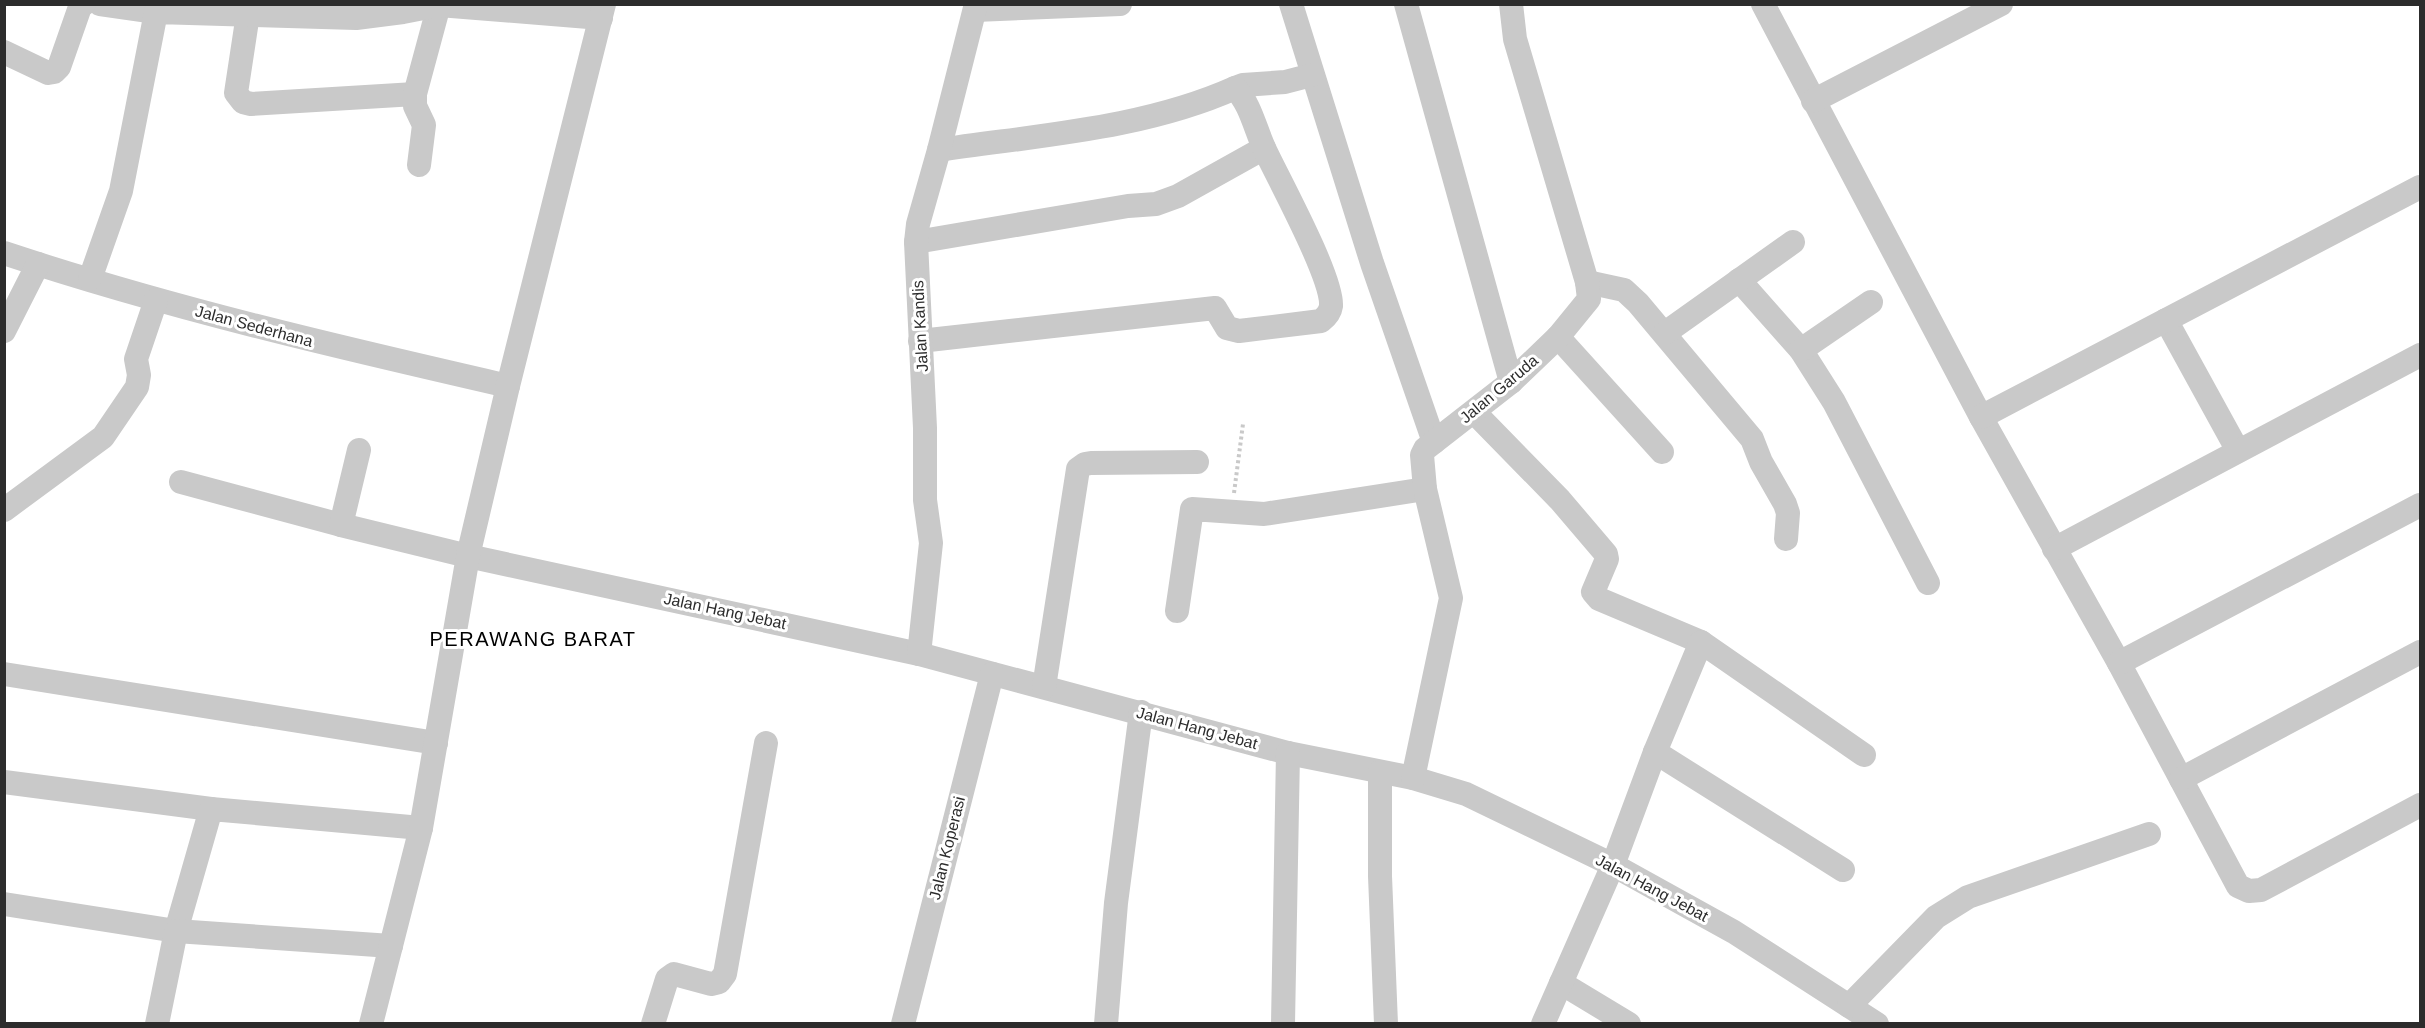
<svg xmlns="http://www.w3.org/2000/svg" width="2425" height="1028" viewBox="0 0 2425 1028" font-family="Helvetica,sans-serif">
  <rect width="100%" height="100%" fill="#fff"/>
  <g fill="none" stroke-linecap="round" stroke-linejoin="round">
    <polyline stroke="#c9c9c9" stroke-width="4" stroke-dasharray="3 3" stroke-linecap="butt" points="1234,493 1243,424"/>
    <g stroke="#c9c9c9" stroke-width="24">
      <polyline points="100,4 156,12"/>
      <polyline points="1291,4 1372,263 1434,442"/>
      <polyline points="1406,4 1511,382"/>
      <polyline points="1763,4 1981,417 2119,663 2238,886 2249,891 2261,890 2420,805"/>
      <polyline points="975,10 1120,4"/>
      <polyline points="248,14 236,93 243,102 251,104 415,94"/>
      <polyline points="4,52 48,73 54,72 59,67 80,7 84,4"/>
      <polyline points="1235,88 1243,85 1285,82 1312,75"/>
      <polyline points="1813,101 2001,4"/>
      <polyline points="419,165 424,125 415,106 415,94 439,5"/>
      <polyline points="916,242 1128,206 1156,204 1178,196 1264,148"/>
      <path d="M 4,253 C 170,308 338,347 508,386"/>
      <polyline points="90,279 121,191 156,12 356,18 403,12 439,5 601,18"/>
      <polyline points="1739,280 1801,350 1834,402 1928,583"/>
      <polyline points="1587,282 1624,290 1638,303 1752,439 1761,462 1785,504 1788,513 1786,539"/>
      <polyline points="2166,320 2238,451"/>
      <polyline points="4,331 38,264"/>
      <polyline points="1665,333 1793,242"/>
      <polyline points="1558,337 1662,452"/>
      <path d="M 920,341 L 1215,308 L 1227,328 L 1239,331 L 1321,321 C 1326,317 1330,313 1331,306 C 1333,278 1279,180 1265,150 C 1255,129 1251,105 1235,88 C 1143,129 1039,135 939,150"/>
      <polyline points="1801,350 1871,302"/>
      <polyline points="1474,412 1560,500 1606,554 1607,559 1593,592 1599,599 1701,642"/>
      <polyline points="1981,417 2420,187"/>
      <polyline points="181,482 341,525 468,556 919,654 1288,753 1413,778 1466,794 1613,865 1734,932 1877,1024"/>
      <polyline points="4,510 103,437 137,387 139,375 136,359 156,300"/>
      <polyline points="341,525 359,450"/>
      <polyline points="2054,549 2420,355"/>
      <polyline points="1177,611 1192,509 1264,514 1425,489"/>
      <polyline points="919,654 931,543 925,500 925,428 916,242 918,224 939,150 976,4"/>
      <polyline points="2119,663 2420,505"/>
      <polyline points="4,674 436,743"/>
      <polyline points="1044,687 1078,469 1085,464 1091,463 1197,462"/>
      <polyline points="1655,752 1843,870"/>
      <polyline points="1380,772 1380,876 1386,1024"/>
      <polyline points="1413,778 1451,598 1425,489 1422,455 1425,449 1511,382 1558,337 1589,299 1587,282 1515,39 1511,4"/>
      <polyline points="2181,779 2420,652"/>
      <polyline points="4,782 211,809"/>
      <polyline points="4,904 176,931 211,809 421,828"/>
      <polyline points="1561,983 1629,1024"/>
      <polyline points="1849,1006 1936,917 1968,897 2149,834"/>
      <polyline points="157,1024 176,931 391,946"/>
      <polyline points="371,1024 421,828 468,556 508,386 604,4"/>
      <polyline points="653,1024 667,979 674,974 711,984 719,982 725,974 766,743"/>
      <polyline points="903,1024 992,674"/>
      <polyline points="1106,1024 1116,903 1141,712"/>
      <polyline points="1283,1024 1288,753"/>
      <polyline points="1543,1024 1613,865 1655,752 1701,642 1864,755"/>
    </g>
  </g>
  <g text-anchor="middle" dominant-baseline="central" stroke-width="6" stroke-linejoin="round" paint-order="stroke">
    <g font-size="16" fill="#2c2c2c" stroke="#fff">
      <text transform="translate(254 326) rotate(15)">Jalan Sederhana</text>
      <text transform="translate(920 326) rotate(-93)">Jalan Kandis</text>
      <text transform="translate(1499 389) rotate(-40)">Jalan Garuda</text>
      <text transform="translate(725 611) rotate(12)">Jalan Hang Jebat</text>
      <text transform="translate(1197 728) rotate(15)">Jalan Hang Jebat</text>
      <text transform="translate(947 848) rotate(-76)">Jalan Koperasi</text>
      <text transform="translate(1652 888) rotate(28)">Jalan Hang Jebat</text>
    </g>
    <g font-size="20" letter-spacing="1.5" fill="#000" stroke="#fff">
      <text x="533" y="639">PERAWANG BARAT</text>
    </g>
  </g>
  <rect width="2425" height="1028" fill="none" stroke="#2c2c2c" stroke-width="12"/>
</svg>
